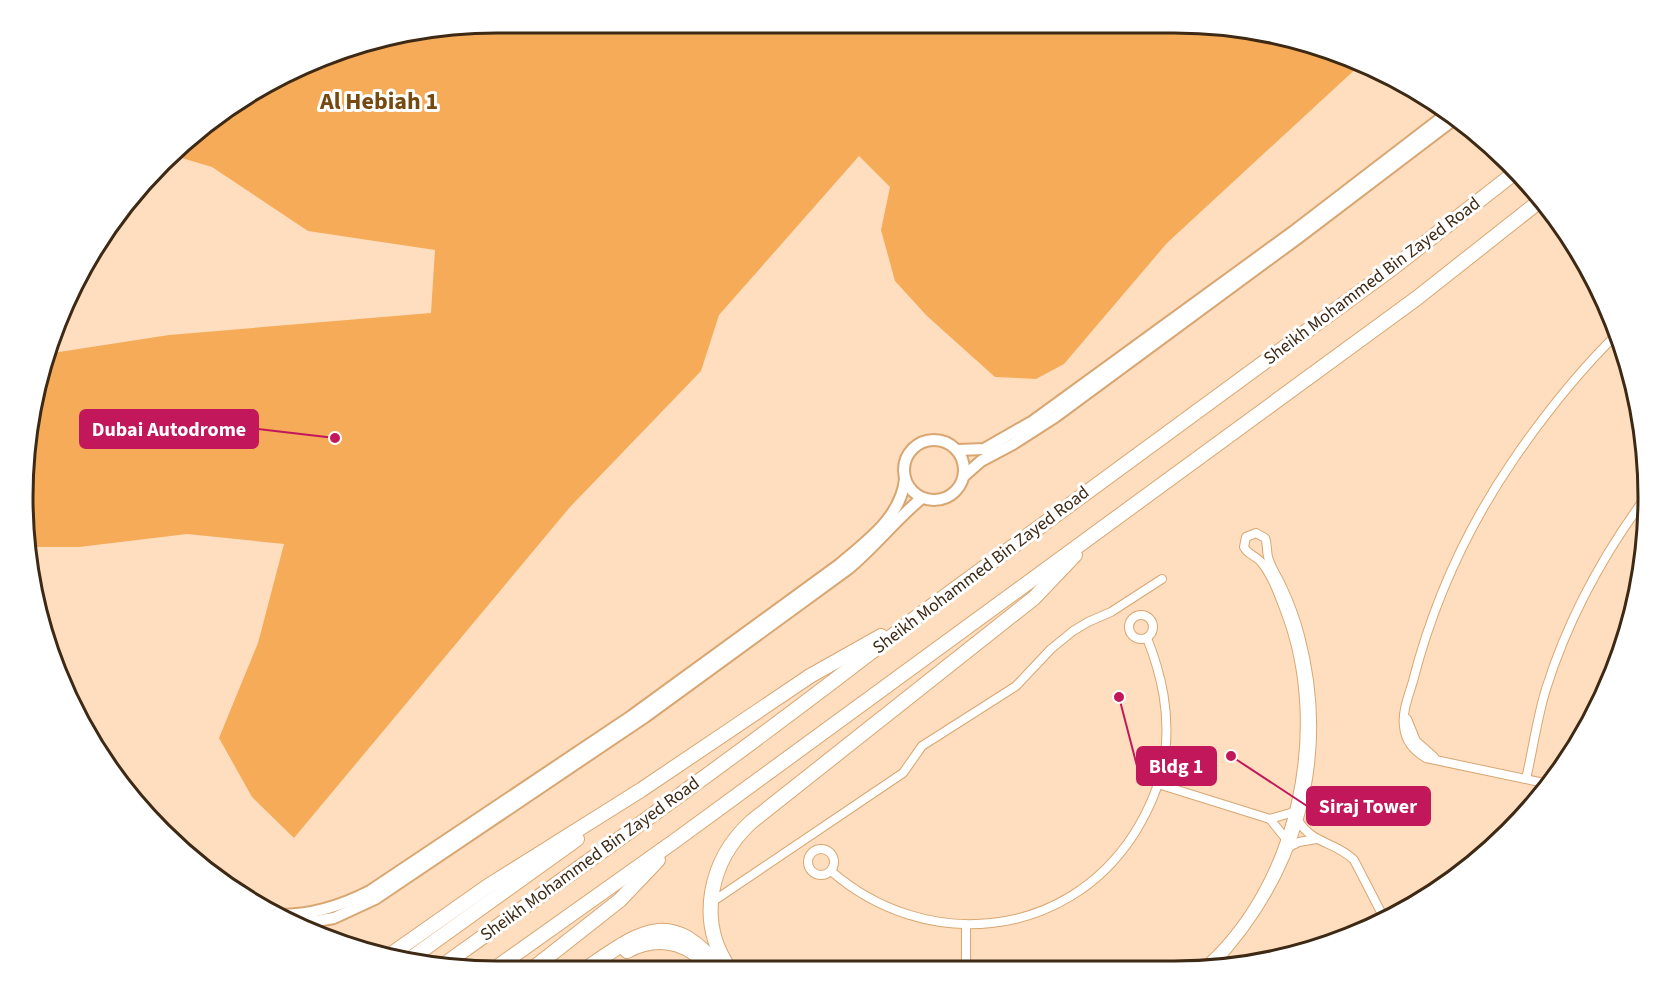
<svg xmlns="http://www.w3.org/2000/svg" width="1671" height="994" viewBox="0 0 1671 994" font-family="'Source Sans 3',sans-serif">
  <rect width="100%" height="100%" fill="#fedebf"/>
  <polygon fill="#f6ab59" points="497,23 1205,24 1327,48 1361,64 1167,243 1064,364 1036,379 995,377 927,316 895,281 881,230 890,187 859,156 719,315 701,371 570,507 294,838 252,797 219,738 258,643 284,544 187,534 79,547 31,547 23,497 46,354 169,335 431,313 435,250 308,231 212,167 175,156 208,120 345,48"/>
  <g fill="none" stroke-linecap="round" stroke-linejoin="round">
    <defs>
      <g id="street">
        <circle cx="1141" cy="627" r="12"/>
        <polyline points="1407,719 1416,741 1434,757"/>
        <path d="M 1526,779 C 1533,749 1537,718 1546,689 C 1568,619 1604,553 1648,494"/>
        <polyline points="1158,784 1270,819 1294,812"/>
        <path d="M 1549,784 L 1426,758 C 1414,751 1405,740 1404,726 C 1402,711 1409,695 1413,681 C 1433,603 1468,526 1514,459 C 1545,414 1579,371 1618,333"/>
        <polyline points="1270,819 1286,839"/>
        <path d="M 1299,822 C 1313,844 1336,842 1354,860 L 1385,920"/>
        <polyline points="1291,846 1299,842 1316,839"/>
        <circle cx="821" cy="862" r="13"/>
        <path d="M 831,871 C 924,952 1065,941 1134,834 C 1149,810 1161,783 1165,754 C 1170,713 1162,676 1147,638"/>
        <polyline points="712,902 903,773 922,746 1016,686 1051,649 1073,631 1088,622 1111,612 1162,579"/>
        <polyline points="966,970 966,925"/>
        <path d="M 1200,970 C 1297,888 1330,728 1285,611 C 1279,595 1272,575 1261,562 C 1255,555 1248,555 1244,547 L 1246,537 L 1256,533 L 1265,538 C 1268,545 1266,553 1269,560 C 1272,570 1279,579 1283,589 C 1290,604 1296,620 1300,636 C 1333,760 1297,878 1210,969"/>
      </g>
      <g id="secondary">
        <circle cx="934" cy="470" r="30"/>
        <polyline points="958,450 984,449 1033,421 1294,231 1449,112"/>
        <polyline points="964,476 981,461 1013,444 1055,417 1298,238 1456,118"/>
        <path d="M 280,915 C 313,915 341,906 370,891 L 630,717 L 840,564 C 868,540 901,517 905,479"/>
        <path d="M 299,924 L 334,918 L 375,899 L 645,717 L 848,569 C 875,547 895,520 922,498"/>
      </g>
      <g id="highway">
        <path d="M 627,951 C 653,937 682,939 703,961"/>
        <polyline points="390,955 488,886 641,790 810,676 881,636"/>
        <polyline points="410,959 577,839"/>
        <path d="M 442,966 C 600,853 758,741 910,622 L 1394,267 L 1517,171"/>
        <path d="M 729,968 C 696,920 710,860 751,822 L 1034,598 L 1075,555"/>
        <polyline points="493,970 676,840 1417,298 1541,200"/>
        <polyline points="531,970 620,900 658,860"/>
        <path d="M 584,970 C 640,932 670,905 721,970"/>
      </g>
    </defs>
    <use href="#street" stroke="#d9a672" stroke-width="10"/>
    <use href="#secondary" stroke="#d9a672" stroke-width="14"/>
    <use href="#highway" stroke="#d9a672" stroke-width="16"/>
    <use href="#street" stroke="#fff" stroke-width="8"/>
    <use href="#secondary" stroke="#fff" stroke-width="10"/>
    <use href="#highway" stroke="#fff" stroke-width="14"/>
  </g>
  <g text-anchor="middle" dominant-baseline="central" stroke-width="6" stroke-linejoin="round" paint-order="stroke">
    <g font-size="18" fill="#3d2914" stroke="#fff">
      <text transform="translate(1372 281) rotate(-37)">Sheikh Mohammed Bin Zayed Road</text>
      <text transform="translate(981 570) rotate(-37)">Sheikh Mohammed Bin Zayed Road</text>
      <text transform="translate(590 859) rotate(-36)">Sheikh Mohammed Bin Zayed Road</text>
    </g>
    <g font-size="24" font-weight="bold" fill="#764910" stroke="#fff">
      <text x="379" y="101">Al Hebiah 1</text>
    </g>
  </g>
  <path d="M0 0H1671V994H0ZM497 33H1174A464 464 0 0 1 1638 497V497A464 464 0 0 1 1174 961H497A464 464 0 0 1 33 497V497A464 464 0 0 1 497 33Z" fill="#fff" fill-rule="evenodd"/>
  <path fill="none" stroke="#3d2914" stroke-width="3" d="M497 33H1174A464 464 0 0 1 1638 497V497A464 464 0 0 1 1174 961H497A464 464 0 0 1 33 497V497A464 464 0 0 1 497 33Z"/>
  <path fill="none" stroke="#c2185b" stroke-width="2" d="M335 438L258 429M1119 697L1137 766M1231 756L1307 806"/>
  <g fill="#c2185b" stroke="#fff" stroke-width="2">
    <circle cx="335" cy="438" r="6"/>
    <circle cx="1119" cy="697" r="6"/>
    <circle cx="1231" cy="756" r="6"/>
  </g>
  <g fill="#c2185b" stroke="#c2185b" stroke-width="2">
    <rect x="80" y="410" width="178" height="38" rx="6"/>
    <rect x="1137" y="747" width="79" height="38" rx="6"/>
    <rect x="1307" y="787" width="123" height="38" rx="6"/>
  </g>
  <g font-size="20" text-anchor="middle" font-weight="bold" fill="#fff">
    <text x="169" y="436">Dubai Autodrome</text>
    <text x="1176" y="773">Bldg 1</text>
    <text x="1368" y="813">Siraj Tower</text>
  </g>
</svg>
